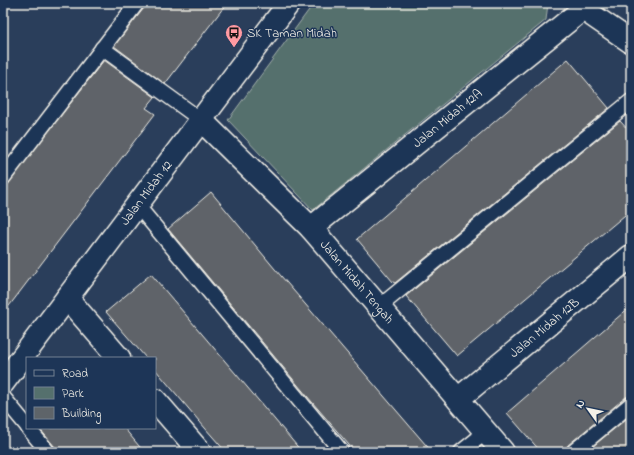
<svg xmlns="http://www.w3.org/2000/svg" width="634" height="455" viewBox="0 0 634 455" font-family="'Indie Flower',sans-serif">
  <rect width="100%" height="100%" fill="#2a3e5b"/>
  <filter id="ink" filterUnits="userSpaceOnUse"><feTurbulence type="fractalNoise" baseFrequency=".025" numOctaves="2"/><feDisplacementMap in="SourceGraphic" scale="8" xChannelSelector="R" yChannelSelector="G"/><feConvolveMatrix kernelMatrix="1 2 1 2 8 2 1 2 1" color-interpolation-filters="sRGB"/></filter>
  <g filter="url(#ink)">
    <polygon fill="#55706d" stroke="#a4b0aa" points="314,3 548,3 546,20 313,210 228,120"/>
    <g fill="#5e6469" stroke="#f4f1e8">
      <polygon points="145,3 227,3 165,84 114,46 144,8"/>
      <polygon points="568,59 609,108 395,283 393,282 357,239"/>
      <polygon points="104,60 155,97 146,108 155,114 3,314 3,190"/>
      <polygon points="620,121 631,133 631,210 457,356 406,296"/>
      <polygon points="211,192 275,269 432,452 355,452 312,402 168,229"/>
      <polygon points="151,274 264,407 302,452 226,452 205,428 155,369 155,358 146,358 106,312"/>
      <polygon points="631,306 631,396 626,397 568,445 565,452 541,452 507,413"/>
      <polygon points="631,415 631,452 586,452"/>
      <polygon points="39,428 124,428 144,452 56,452 55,447"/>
    </g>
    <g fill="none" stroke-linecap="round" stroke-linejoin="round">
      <defs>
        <g id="lane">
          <polyline points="102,48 201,120"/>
          <polyline points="3,178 137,3"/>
          <polyline points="137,205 342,452"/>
          <polyline points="379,307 631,101"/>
          <polyline points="3,397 27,426"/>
          <polyline points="28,428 48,452"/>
          <polyline points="461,452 486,432"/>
          <polyline points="573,452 631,404"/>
        </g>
        <g id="street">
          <polyline points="579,3 583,9 631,42"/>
          <path id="s1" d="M 201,120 L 311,228 L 503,452"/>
          <path id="s2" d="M 311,228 L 583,9"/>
          <polyline points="67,298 119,358"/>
          <path id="s3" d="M 3,383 L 289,3"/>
          <path id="s4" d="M 458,399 L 631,256"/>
          <polyline points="155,400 200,452"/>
        </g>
      </defs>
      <use href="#lane" stroke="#f4f1e8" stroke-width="17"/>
      <use href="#street" stroke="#f4f1e8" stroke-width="25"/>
      <use href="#lane" stroke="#1d3557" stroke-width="14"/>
      <use href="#street" stroke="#1d3557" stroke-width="22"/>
    </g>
  </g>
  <defs>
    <symbol id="bus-pin" viewBox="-11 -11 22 30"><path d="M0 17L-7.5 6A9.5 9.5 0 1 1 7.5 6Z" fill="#ff9aa2" stroke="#1d3557"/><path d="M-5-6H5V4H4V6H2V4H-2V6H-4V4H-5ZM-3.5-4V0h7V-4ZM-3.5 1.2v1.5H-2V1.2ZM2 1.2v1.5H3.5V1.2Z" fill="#111"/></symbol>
  </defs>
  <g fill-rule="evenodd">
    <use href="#bus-pin" x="224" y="23" width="20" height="27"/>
  </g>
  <g text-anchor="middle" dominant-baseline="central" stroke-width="3" stroke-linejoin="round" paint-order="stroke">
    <g font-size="13" fill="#f4f1e8" stroke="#1d3557" text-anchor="start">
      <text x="247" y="33">SK Taman Midah</text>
    </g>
    <g font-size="13" fill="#f4f1e8" stroke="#1d3557">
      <text stroke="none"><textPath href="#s2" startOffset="175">Jalan Midah 12A</textPath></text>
      <text stroke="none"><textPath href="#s3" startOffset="238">Jalan Midah 12</textPath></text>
      <text stroke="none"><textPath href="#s1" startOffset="225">Jalan Midah Tengah</textPath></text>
      <text stroke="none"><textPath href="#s4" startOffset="112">Jalan Midah 12B</textPath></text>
    </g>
  </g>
  <rect width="634" height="455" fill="none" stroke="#1d3557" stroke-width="16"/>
  <rect x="8" y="8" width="618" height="439" fill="none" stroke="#f4f1e8" stroke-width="1.5" filter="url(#ink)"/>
  <rect x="26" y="357" width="130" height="72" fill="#1d3557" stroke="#738091"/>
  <rect x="34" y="370" width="20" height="6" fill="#1d3557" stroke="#738091"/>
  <text x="62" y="377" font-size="12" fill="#f4f1e8">Road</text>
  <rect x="34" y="387" width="20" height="12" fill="#55706d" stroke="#738091"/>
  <text x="62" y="397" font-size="12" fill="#f4f1e8">Park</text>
  <rect x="34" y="407" width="20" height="12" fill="#5e6469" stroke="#738091"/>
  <text x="62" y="417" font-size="12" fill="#f4f1e8">Building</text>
  <g transform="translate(588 409) rotate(303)" stroke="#1d3557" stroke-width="3" paint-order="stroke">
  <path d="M0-3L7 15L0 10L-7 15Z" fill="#f4f1e8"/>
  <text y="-6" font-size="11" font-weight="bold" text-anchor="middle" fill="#f4f1e8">N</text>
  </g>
</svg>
